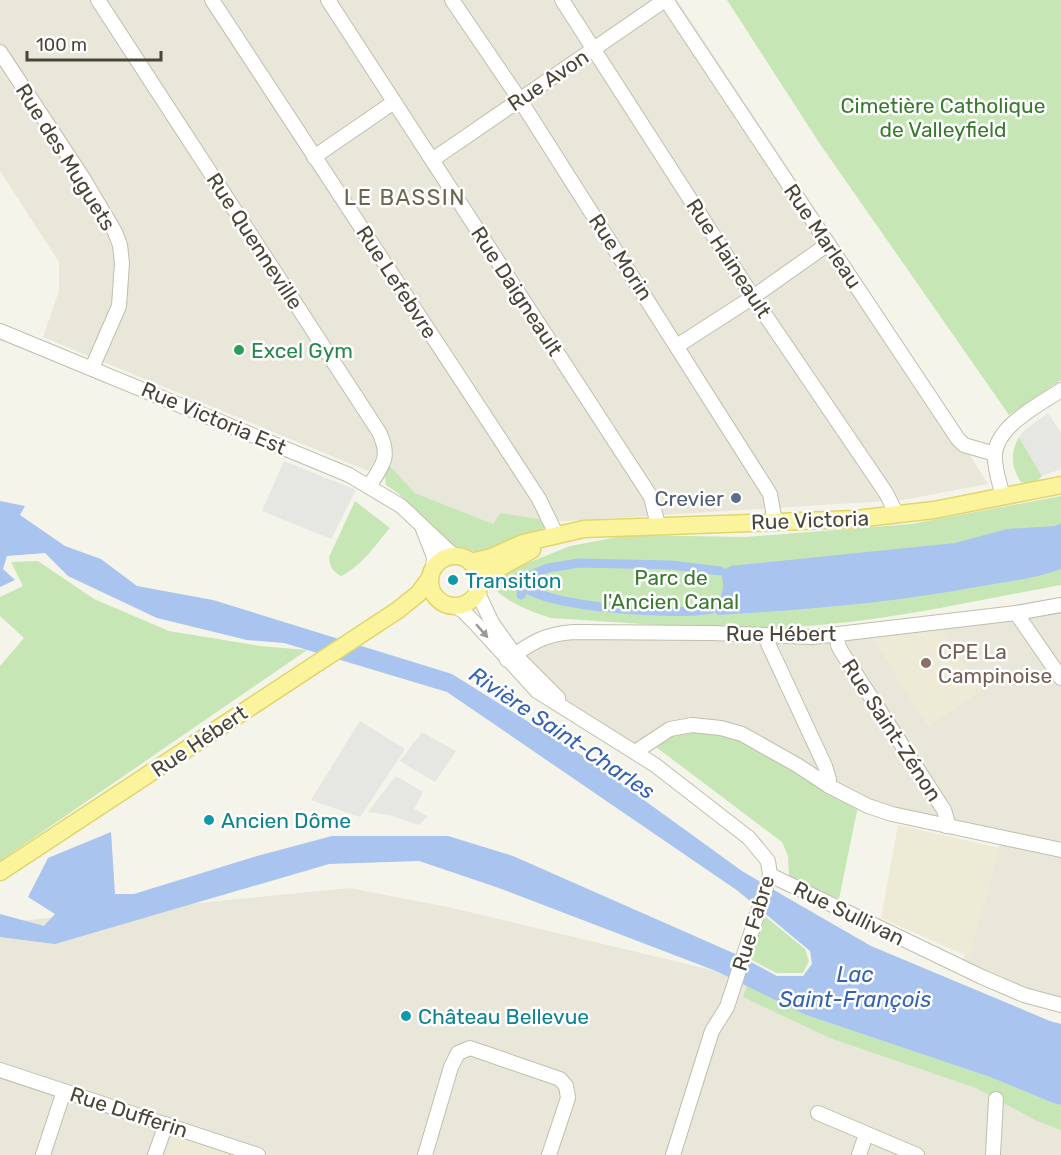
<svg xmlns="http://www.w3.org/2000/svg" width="1061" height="1155" viewBox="0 0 1061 1155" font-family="Rubik,sans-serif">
  <rect width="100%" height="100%" fill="#f5f4ea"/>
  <g fill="#e8e7d9">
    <polygon points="0,0 677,0 965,436 969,454 988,484 903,500 566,521 545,520 493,524 415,493 389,466 385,478 43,337 59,291 59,262 0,171"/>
    <polygon points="1061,605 1061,1005 961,967 1002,837 892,814 692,725 635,752 545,685 515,655 554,633 765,637"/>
    <polygon points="349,888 448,907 716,971 806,1015 990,1077 1053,1103 1061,1105 1061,1155 0,1155 0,923"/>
  </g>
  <g fill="#edebd5">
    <polygon points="940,626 982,691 928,727 870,635"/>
    <polygon points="898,825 1000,848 969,957 881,918"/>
    <polygon points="172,1135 233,1155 166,1155"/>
  </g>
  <g fill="#c6e7b5">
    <polygon points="727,0 1061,0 1061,380 1009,415 820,144"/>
    <path d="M 1019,437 L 1042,476 C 1035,483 1030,485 1021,482 C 1011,468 1010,452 1019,437 Z"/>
    <polygon points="389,465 415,493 493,524 500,513 545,520 545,527 538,532 480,552 462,549 442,541 399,494 386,485 385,478"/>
    <path d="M 1061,496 L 1061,585 C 978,600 894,620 809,626 C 723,632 636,623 550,618 C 527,610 505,602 489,583 L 493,577 L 570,546 L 629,535 L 745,537 L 911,524 Z"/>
    <path d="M 355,501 L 390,528 C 376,544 361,567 341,576 C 332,571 330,567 329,557 Z"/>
    <polygon points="38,561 94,599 169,631 260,646 307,650 0,861 0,666 24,638 0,616 0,597 23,586 11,562"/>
    <polygon points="680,730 734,736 858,806 839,899 789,878 788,856 782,842 656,747 661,738"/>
    <polygon points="760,912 805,949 809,961 803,973 776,973 746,957"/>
    <polygon points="747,986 806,1015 990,1077 1053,1103 1061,1105 1061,1130 1037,1121 976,1088 830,1038 743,997"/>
  </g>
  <g fill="#e6e6e2">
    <polygon points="1048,413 1061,433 1061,469 1042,476 1019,437 1025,430"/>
    <polygon points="284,461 356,490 331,539 262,511"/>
    <polygon points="360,721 405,749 360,817 311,800"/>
    <polygon points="422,732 456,751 435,782 400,761"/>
    <polygon points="396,776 423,792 414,809 427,816 419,825 389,815 368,812"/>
  </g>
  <g fill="#a9c4ef">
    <polygon points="0,501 25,506 20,515 65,546 101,559 137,586 213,600 452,674 583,756 742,871 786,897 871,946 1050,1021 1061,1024 1061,1105 1053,1103 990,1077 806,1015 716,971 496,887 419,861 329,864 55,944 0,937 0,914 44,926 55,914 28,897 48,858 111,832 115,894 134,894 257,856 332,836 448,836 513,856 740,956 777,976 803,976 812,964 810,951 738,891 447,692 284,643 247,640 157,618 68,576 45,553 7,556 3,569 15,580 0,587"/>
    <path d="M 1061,523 L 1061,569 C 1034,579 1005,582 976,587 C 891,603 804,610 718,615 L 712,609 C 723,598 726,586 720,571 L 731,566 L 955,543 L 1007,529 L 1055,526 Z"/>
  </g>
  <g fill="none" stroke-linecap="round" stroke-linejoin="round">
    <g stroke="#a9c4ef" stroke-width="9">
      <path d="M 522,586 C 552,608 675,616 712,609"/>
      <polyline points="521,595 526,577 548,568 579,563 671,565 720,571"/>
    </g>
    <defs>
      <g id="minor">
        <path d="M 98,0 L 379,432 C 391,457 383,465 369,486"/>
        <polyline points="212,0 515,462 539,499 557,536"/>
        <polyline points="328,0 651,497 658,525"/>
        <polyline points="452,0 520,100 770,494 775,522"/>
        <polyline points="562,0 753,297 886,493 897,515"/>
        <polyline points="666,0 958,439 964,445 995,454"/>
        <polyline points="0,52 83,178 115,232 120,245 122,263 119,306 92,368"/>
        <polyline points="314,157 394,102"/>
        <polyline points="432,160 665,0"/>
        <polyline points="0,331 349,475 401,506 454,556"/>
        <polyline points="677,346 753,297 828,244"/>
        <path d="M 1003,497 C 1000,483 994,469 995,455 C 996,426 1039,405 1061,390"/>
        <polyline points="423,529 434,557 433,569"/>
        <polyline points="477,591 492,623 515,655 558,698"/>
        <polyline points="453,605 463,611 476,624 537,691 655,765 749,838 768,861 770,875 727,1007 712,1031 673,1155"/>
        <polyline points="1016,613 1061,678"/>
        <polyline points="837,634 838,645 841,651 944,810 947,820 946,826"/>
        <polyline points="765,637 825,766 829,779 829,786"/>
        <path d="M 507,660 C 531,643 544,634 574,632 L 711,633 L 813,637 L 1016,613 L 1061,605"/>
        <polyline points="635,752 670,729 692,725 721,728 742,734 797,765 829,786 868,806 892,814 1061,850"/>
        <polyline points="770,875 982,977 1024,995 1061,1005"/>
        <polyline points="0,1070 258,1155"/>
        <polyline points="818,1113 917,1155"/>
        <polyline points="43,1155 64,1091"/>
        <polyline points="155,1155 166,1124"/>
        <polyline points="425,1155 451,1067 458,1053 470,1048 560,1079 566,1086 568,1098 549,1155"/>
        <polyline points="859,1155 866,1134"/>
        <polyline points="993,1155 996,1099"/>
      </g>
      <g id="major">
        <circle cx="455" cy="581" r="25"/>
        <polyline points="470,562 492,557 523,543 584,529 856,519 934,510 1061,485"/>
        <polyline points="479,579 532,550"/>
        <polyline points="0,872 398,610 418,594 430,578"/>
      </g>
    </defs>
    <use href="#minor" stroke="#c0bead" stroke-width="16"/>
    <use href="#major" stroke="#e1d66c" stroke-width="19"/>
    <use href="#minor" stroke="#fff" stroke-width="14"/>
    <use href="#major" stroke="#fbf49d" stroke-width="16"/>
  </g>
  <defs><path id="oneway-solid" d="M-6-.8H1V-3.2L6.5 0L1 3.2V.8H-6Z" transform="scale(1.5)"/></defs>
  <use fill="#9b9992" href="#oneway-solid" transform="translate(482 631) rotate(49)"/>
  <circle fill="#2e9e5b" stroke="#fff" stroke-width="2" cx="239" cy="350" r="6"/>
  <circle fill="#5c6f8a" stroke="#fff" stroke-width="2" cx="736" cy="498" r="6"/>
  <g fill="#0f9aa8" stroke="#fff" stroke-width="2">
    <circle cx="453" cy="580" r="6"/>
    <circle cx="209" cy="820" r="6"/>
    <circle cx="406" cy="1016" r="6"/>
  </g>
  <circle fill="#8d6e63" stroke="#fff" stroke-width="2" cx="926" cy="663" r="6"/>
  <g text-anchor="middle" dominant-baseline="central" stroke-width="5" stroke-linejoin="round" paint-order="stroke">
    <g font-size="21" fill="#494638" stroke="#fff">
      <text transform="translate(548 80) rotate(-34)">Rue Avon</text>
      <text transform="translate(66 157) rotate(58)">Rue des Muguets</text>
      <text transform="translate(823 236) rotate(56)">Rue Marleau</text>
      <text transform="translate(255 241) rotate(57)">Rue Quenneville</text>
      <text transform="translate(621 257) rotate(57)">Rue Morin</text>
      <text transform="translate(729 258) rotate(57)">Rue Haineault</text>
      <text transform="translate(397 282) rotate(57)">Rue Lefebvre</text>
      <text transform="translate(517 291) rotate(57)">Rue Daigneault</text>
      <text transform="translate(214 418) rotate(23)">Rue Victoria Est</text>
      <text transform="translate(810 520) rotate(-2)">Rue Victoria</text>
      <text x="781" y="633">Rue Hébert</text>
      <text transform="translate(892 730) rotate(57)">Rue Saint-Zénon</text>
      <text transform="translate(199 741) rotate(-34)">Rue Hébert</text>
      <text transform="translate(849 913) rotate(26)">Rue Sullivan</text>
      <text transform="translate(753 923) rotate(-73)">Rue Fabre</text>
      <text transform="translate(129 1112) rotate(18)">Rue Dufferin</text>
    </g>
    <g font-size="21" fill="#39792d" stroke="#fff">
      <text x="943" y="105">Cimetière Catholique<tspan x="943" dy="24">de Valleyfield</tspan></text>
      <text x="671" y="577">Parc de<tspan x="671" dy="24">l'Ancien Canal</tspan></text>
    </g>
    <g font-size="21" fill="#27864d" stroke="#fff" text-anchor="start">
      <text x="251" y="350">Excel Gym</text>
    </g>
    <g font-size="21" fill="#4e5e75" stroke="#fff" text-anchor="end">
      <text x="724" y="498">Crevier</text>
    </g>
    <g font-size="21" fill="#0d838f" stroke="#fff" text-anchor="start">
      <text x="465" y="580">Transition</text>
      <text x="221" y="820">Ancien Dôme</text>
      <text x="418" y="1016">Château Bellevue</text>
    </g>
    <g font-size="21" fill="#785e54" stroke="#fff" text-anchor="start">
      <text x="938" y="651">CPE La<tspan x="938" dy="24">Campinoise</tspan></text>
    </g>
    <g font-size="22" letter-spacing="1.5" fill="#6b6650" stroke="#fff">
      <text x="405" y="197">LE BASSIN</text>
    </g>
    <g font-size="22" font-style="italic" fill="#3462b2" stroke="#fff">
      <text transform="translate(562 733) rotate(34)">Rivière Saint-Charles</text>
      <text x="855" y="974">Lac<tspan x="855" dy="25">Saint-François</tspan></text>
    </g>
  </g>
  <path d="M27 51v9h134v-9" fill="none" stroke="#494638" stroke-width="3"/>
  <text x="36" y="51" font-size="18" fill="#494638" stroke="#ffffff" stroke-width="4.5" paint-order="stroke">100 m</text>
</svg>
